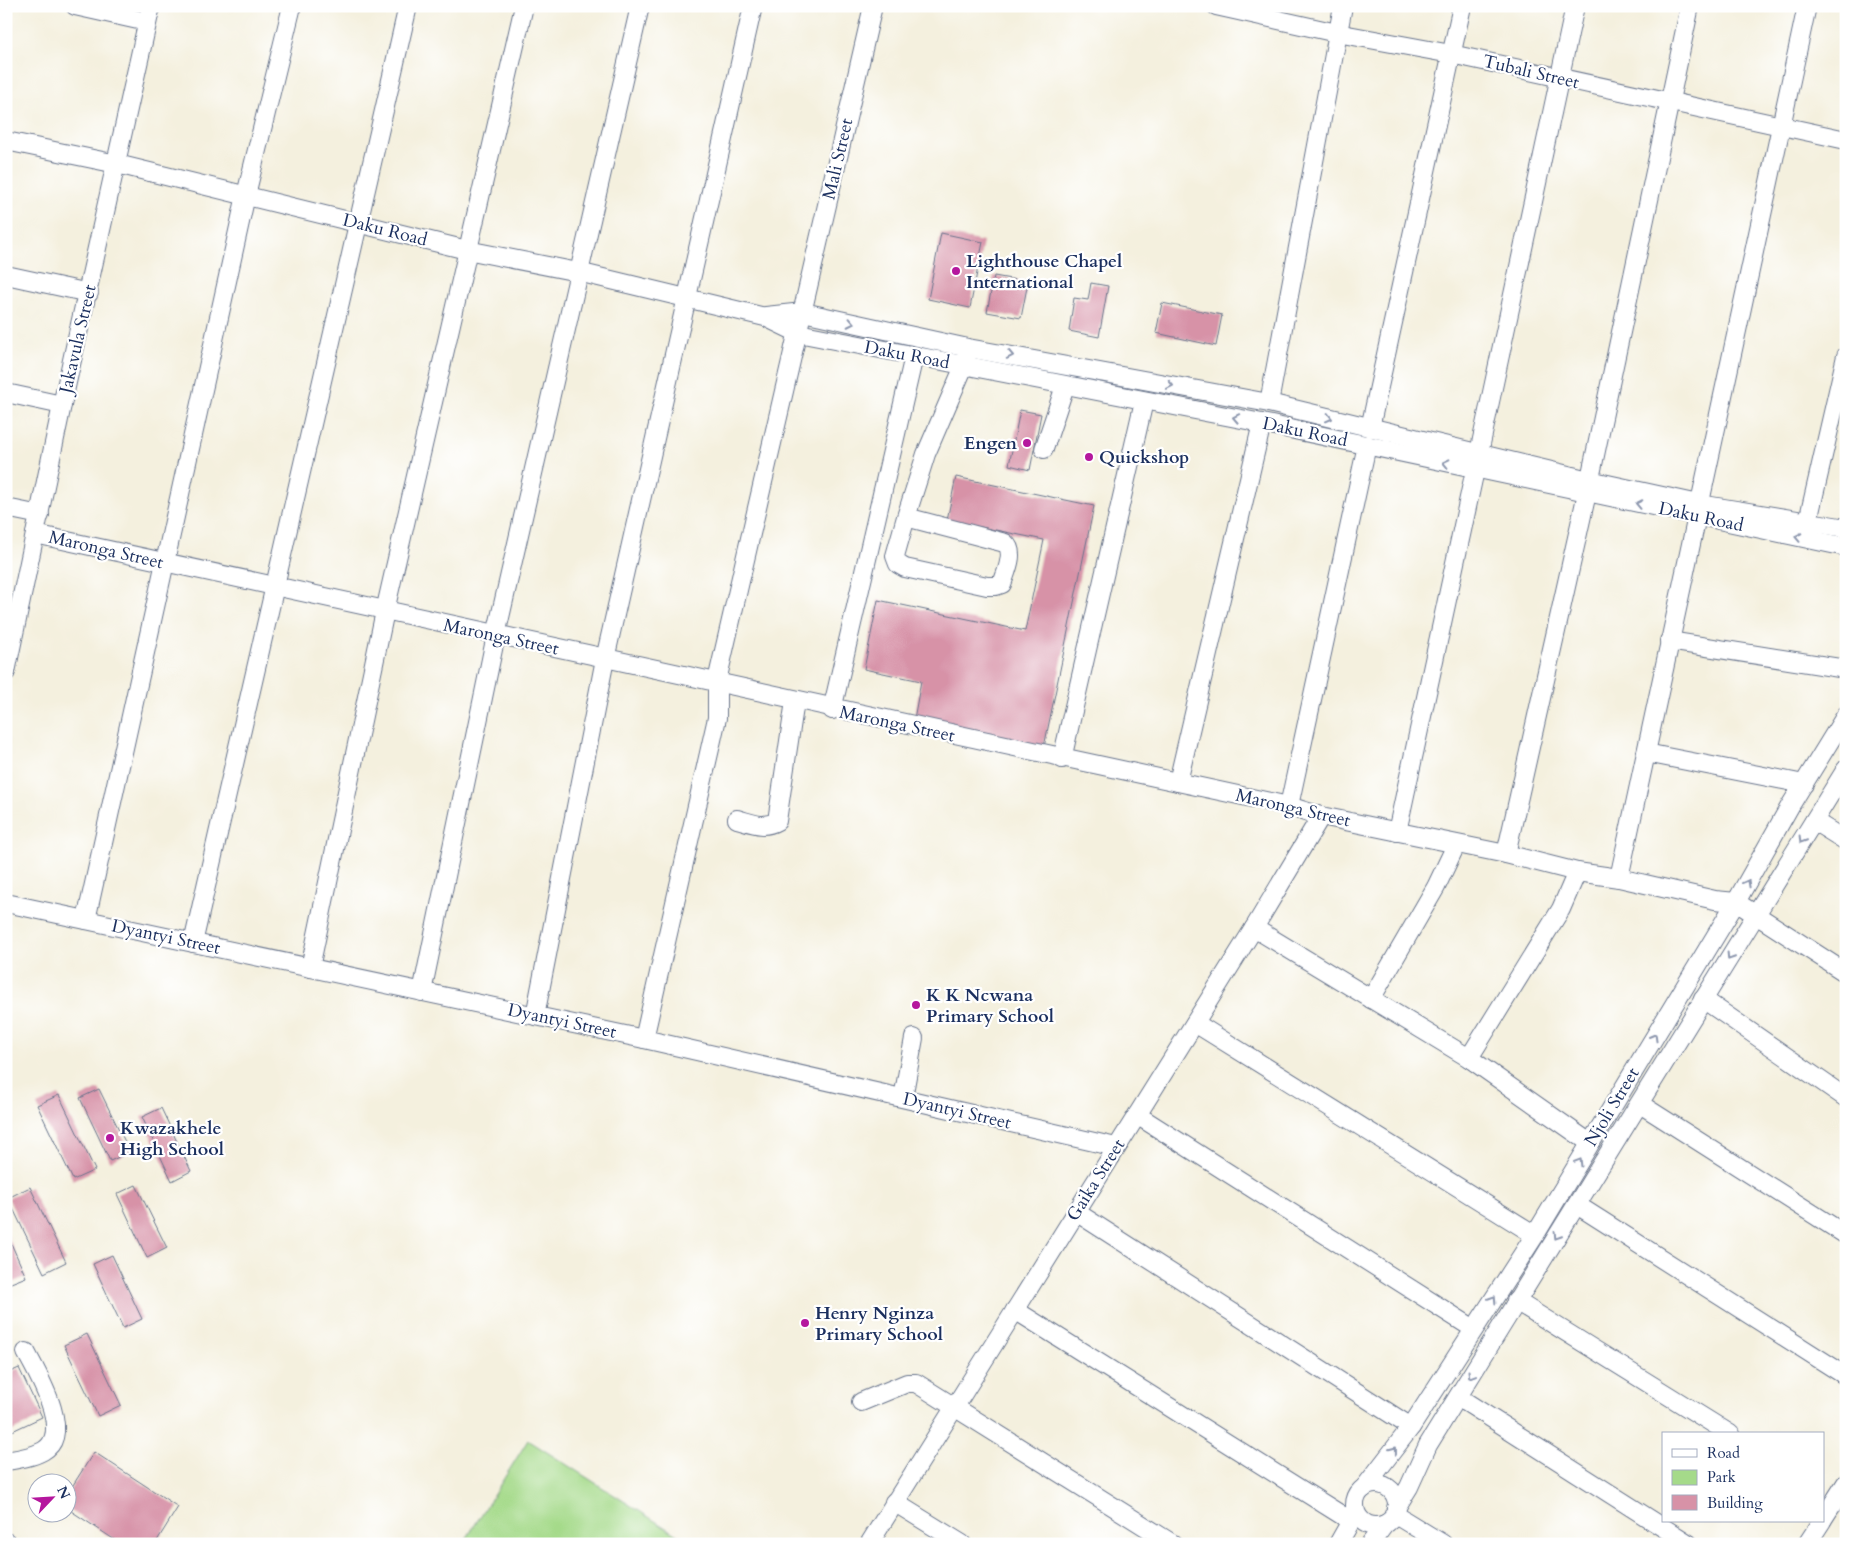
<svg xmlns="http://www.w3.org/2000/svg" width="1852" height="1550" viewBox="0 0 1852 1550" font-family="Cardo,serif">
  <rect width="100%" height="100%" fill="#fff"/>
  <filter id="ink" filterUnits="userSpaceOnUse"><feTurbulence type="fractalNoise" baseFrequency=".02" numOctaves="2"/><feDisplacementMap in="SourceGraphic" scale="10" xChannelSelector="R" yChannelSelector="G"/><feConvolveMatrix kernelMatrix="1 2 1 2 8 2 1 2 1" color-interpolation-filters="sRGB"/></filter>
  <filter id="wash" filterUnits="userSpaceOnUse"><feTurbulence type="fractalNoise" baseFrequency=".0096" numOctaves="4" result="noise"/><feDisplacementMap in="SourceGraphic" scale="20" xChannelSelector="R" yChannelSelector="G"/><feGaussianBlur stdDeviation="1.12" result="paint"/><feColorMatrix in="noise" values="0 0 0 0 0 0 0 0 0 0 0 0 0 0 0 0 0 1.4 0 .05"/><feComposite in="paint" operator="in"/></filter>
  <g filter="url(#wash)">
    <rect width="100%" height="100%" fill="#f4f0de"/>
    <polygon fill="#a5da8a" stroke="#608474" points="528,1440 691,1544 463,1544"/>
    <g id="blocks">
      <g fill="#d792a7">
        <polygon points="941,233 983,242 970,308 928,299"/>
        <polygon points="994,276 1028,282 1021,318 987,312"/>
        <polygon points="1091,283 1108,286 1099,337 1069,331 1074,298 1088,300"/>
        <polygon points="1162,303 1222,315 1216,346 1156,333"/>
        <polygon points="1020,410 1041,414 1030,470 1009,465"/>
        <polygon points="956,477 1094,506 1044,747 914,719 921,681 864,669 878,600 1025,631 1044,540 947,520"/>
        <polygon points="99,1089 130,1152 110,1161 80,1098"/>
        <polygon points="59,1095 95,1170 73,1180 37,1105"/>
        <polygon points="161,1108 191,1171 172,1181 142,1117"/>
        <polygon points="136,1185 167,1248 147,1258 117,1194"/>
        <polygon points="30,1187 66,1262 44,1273 8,1198"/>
        <polygon points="6,1232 26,1277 6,1285"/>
        <polygon points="112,1255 142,1319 123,1328 93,1264"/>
        <polygon points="87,1334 121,1405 98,1416 64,1345"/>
        <polygon points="19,1368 42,1417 6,1434 6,1374"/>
        <polygon points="94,1452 178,1507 155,1544 121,1544 68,1509 68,1493"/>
      </g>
    </g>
  </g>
  <g filter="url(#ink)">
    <use href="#blocks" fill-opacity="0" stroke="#67738b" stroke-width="1"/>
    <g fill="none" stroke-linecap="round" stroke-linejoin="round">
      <defs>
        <g id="minor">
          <polyline points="75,6 147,22"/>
          <polyline points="1216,6 1337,33 1451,54 1846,140"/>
          <polyline points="6,141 117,164 467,250 578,272 765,317 798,333 1262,423 1846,547"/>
          <polyline points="6,275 89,293"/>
          <polyline points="766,316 803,312 968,348 1269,403 1589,480 1699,504 1846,528"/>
          <polyline points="6,393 62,405"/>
          <polyline points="1269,403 1343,6"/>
          <polyline points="1370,428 1462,6"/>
          <polyline points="1044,449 1065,386"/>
          <polyline points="1479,453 1575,6"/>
          <polyline points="6,508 40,515"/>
          <path d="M 906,517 L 1005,543 C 1016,552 1006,572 1002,584 L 996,586 L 987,586 L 905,568 L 898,564 L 895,556 L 906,517 L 926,454 L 964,366 L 967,355"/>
          <polyline points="1808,521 1846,356"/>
          <path d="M 35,534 C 453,627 871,716 1289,806 L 1321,816 L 1506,854 L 1577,872 L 1619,878 L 1715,900 L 1736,902 L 1846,973"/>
          <polyline points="1669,641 1846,669"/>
          <polyline points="6,672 62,405 151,6"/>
          <polyline points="832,710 914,356"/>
          <polyline points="1646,753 1804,784"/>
          <polyline points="1062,759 1144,401"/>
          <polyline points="1178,782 1262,423"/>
          <polyline points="1289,806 1367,445"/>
          <path d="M 737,819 C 752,823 763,829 777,821 L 795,701"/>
          <polyline points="1814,821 1846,841"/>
          <polyline points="1397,832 1475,470"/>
          <polyline points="1506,854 1587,493 1690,6"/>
          <polyline points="1619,878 1807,6"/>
          <polyline points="6,903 644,1039 1116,1147"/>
          <polyline points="86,920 246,195 292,6"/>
          <polyline points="1254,928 1469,1058 1590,1143"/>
          <polyline points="193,943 408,6"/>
          <polyline points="310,968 385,611 524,6"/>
          <polyline points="422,992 496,635 640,6"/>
          <polyline points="1371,999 1436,887 1456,845"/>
          <polyline points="1703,999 1846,1098"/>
          <polyline points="535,1016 605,659 753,6"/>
          <polyline points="1195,1023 1535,1235"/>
          <polyline points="644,1039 717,718 717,681 873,6"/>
          <polyline points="1469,1058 1561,909 1577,872"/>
          <polyline points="903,1098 914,1038"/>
          <polyline points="1640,1104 1846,1235"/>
          <polyline points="1137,1115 1474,1329"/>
          <polyline points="1577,1205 1846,1376"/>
          <polyline points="1076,1212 1411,1427"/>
          <polyline points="1516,1301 1730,1434"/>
          <polyline points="1015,1310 1351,1521"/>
          <polyline points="1458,1397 1689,1544"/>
          <polyline points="861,1402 907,1383 916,1383 1173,1544"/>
          <path d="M 6,1461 C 19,1459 32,1457 43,1451 C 74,1434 37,1373 26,1352"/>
          <circle cx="1376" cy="1505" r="21"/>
          <polyline points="1364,1488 1411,1427 1535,1235 1736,902 1790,806 1846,715"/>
          <polyline points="894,1502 962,1544"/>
          <polyline points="1396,1508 1409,1487 1428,1445 1846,769"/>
          <polyline points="1394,1514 1443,1544"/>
          <polyline points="1823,1519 1846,1483"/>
          <polyline points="6,1542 9,1544"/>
          <polyline points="869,1544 1254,928 1321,816"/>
          <polyline points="1338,1544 1351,1521 1354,1511"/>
          <polyline points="1370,1544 1385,1524"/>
          <polyline points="1807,1544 1822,1521"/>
        </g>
      </defs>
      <use href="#minor" stroke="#67738b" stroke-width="20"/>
      <use href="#minor" stroke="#fff" stroke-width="18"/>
    </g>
    <defs><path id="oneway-chevron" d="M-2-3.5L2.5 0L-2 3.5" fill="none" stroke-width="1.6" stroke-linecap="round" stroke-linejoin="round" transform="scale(1.25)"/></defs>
    <g stroke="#8d97ae">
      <use href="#oneway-chevron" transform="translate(851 323) rotate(12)"/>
      <use href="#oneway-chevron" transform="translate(1010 355) rotate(11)"/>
      <use href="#oneway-chevron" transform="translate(1170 385) rotate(11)"/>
      <use href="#oneway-chevron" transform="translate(1236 418) rotate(-169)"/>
      <use href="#oneway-chevron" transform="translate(1329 418) rotate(14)"/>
      <use href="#oneway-chevron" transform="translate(1446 463) rotate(-167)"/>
      <use href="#oneway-chevron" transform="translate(1639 504) rotate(-168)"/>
      <use href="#oneway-chevron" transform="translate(1798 537) rotate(-168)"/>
      <use href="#oneway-chevron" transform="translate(1802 840) rotate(122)"/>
      <use href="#oneway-chevron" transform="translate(1747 883) rotate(-61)"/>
      <use href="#oneway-chevron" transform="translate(1730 957) rotate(122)"/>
      <use href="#oneway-chevron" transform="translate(1654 1037) rotate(-60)"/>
      <use href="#oneway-chevron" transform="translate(1579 1162) rotate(-59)"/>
      <use href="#oneway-chevron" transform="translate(1557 1236) rotate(122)"/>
      <use href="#oneway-chevron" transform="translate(1493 1299) rotate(-58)"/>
      <use href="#oneway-chevron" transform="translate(1471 1375) rotate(121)"/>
      <use href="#oneway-chevron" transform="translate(1394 1450) rotate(-52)"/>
    </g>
  </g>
  <g fill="#b5179e" stroke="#fff" stroke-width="2">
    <circle cx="956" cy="271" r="5"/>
    <circle cx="1027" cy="443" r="5"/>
    <circle cx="1089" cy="457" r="5"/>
    <circle cx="916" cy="1005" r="5"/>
    <circle cx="110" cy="1138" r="5"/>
    <circle cx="805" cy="1323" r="5"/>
  </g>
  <g text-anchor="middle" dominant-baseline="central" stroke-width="4.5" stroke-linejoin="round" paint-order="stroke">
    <g font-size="18" fill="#1b2f5e" stroke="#fff">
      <text transform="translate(1531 72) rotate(13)">Tubali Street</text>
      <text transform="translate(838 159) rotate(-77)">Mali Street</text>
      <text transform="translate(385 230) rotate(14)">Daku Road</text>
      <text transform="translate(78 339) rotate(-77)">Jakavula Street</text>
      <text transform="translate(907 355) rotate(11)">Daku Road</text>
      <text transform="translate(1305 432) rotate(12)">Daku Road</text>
      <text transform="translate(1701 517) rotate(12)">Daku Road</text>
      <text transform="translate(106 550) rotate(13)">Maronga Street</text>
      <text transform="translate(501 637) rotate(12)">Maronga Street</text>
      <text transform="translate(897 724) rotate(12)">Maronga Street</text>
      <text transform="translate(1293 808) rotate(13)">Maronga Street</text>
      <text transform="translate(166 937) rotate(12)">Dyantyi Street</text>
      <text transform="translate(562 1021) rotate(12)">Dyantyi Street</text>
      <text transform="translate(1612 1107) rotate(-59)">Njoli Street</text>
      <text transform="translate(957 1111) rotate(13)">Dyantyi Street</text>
      <text transform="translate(1096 1180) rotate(-58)">Gaika Street</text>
    </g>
    <g font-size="18" font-weight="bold" fill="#1b2f5e" stroke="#fff" text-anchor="start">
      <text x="966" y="261">Lighthouse Chapel<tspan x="966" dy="21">International</tspan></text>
      <text x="1017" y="443" text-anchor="end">Engen</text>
      <text x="1099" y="457">Quickshop</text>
      <text x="926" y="995">K K Ncwana<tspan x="926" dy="21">Primary School</tspan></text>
      <text x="120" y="1128">Kwazakhele<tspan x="120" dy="21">High School</tspan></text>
      <text x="815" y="1313">Henry Nginza<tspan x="815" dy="21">Primary School</tspan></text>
    </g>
  </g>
  <rect width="1852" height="1550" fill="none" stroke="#fff" stroke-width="25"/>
  <rect x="1662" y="1432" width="162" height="90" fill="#ffffff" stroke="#a4acbf"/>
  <rect x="1672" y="1449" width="25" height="8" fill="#ffffff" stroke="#a4acbf"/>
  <text x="1707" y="1458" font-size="15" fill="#1b2f5e">Road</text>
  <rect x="1672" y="1470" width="25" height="15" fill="#a5da8a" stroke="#a4acbf"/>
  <text x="1707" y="1482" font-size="15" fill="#1b2f5e">Park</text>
  <rect x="1672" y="1495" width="25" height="15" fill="#d792a7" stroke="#a4acbf"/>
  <text x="1707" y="1508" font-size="15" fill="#1b2f5e">Building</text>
  <g transform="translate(52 1498) rotate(65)"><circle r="24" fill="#ffffff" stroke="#a4acbf"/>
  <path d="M0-4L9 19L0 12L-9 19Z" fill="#b5179e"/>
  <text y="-8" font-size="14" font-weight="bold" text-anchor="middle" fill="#1b2f5e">N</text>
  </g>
</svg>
